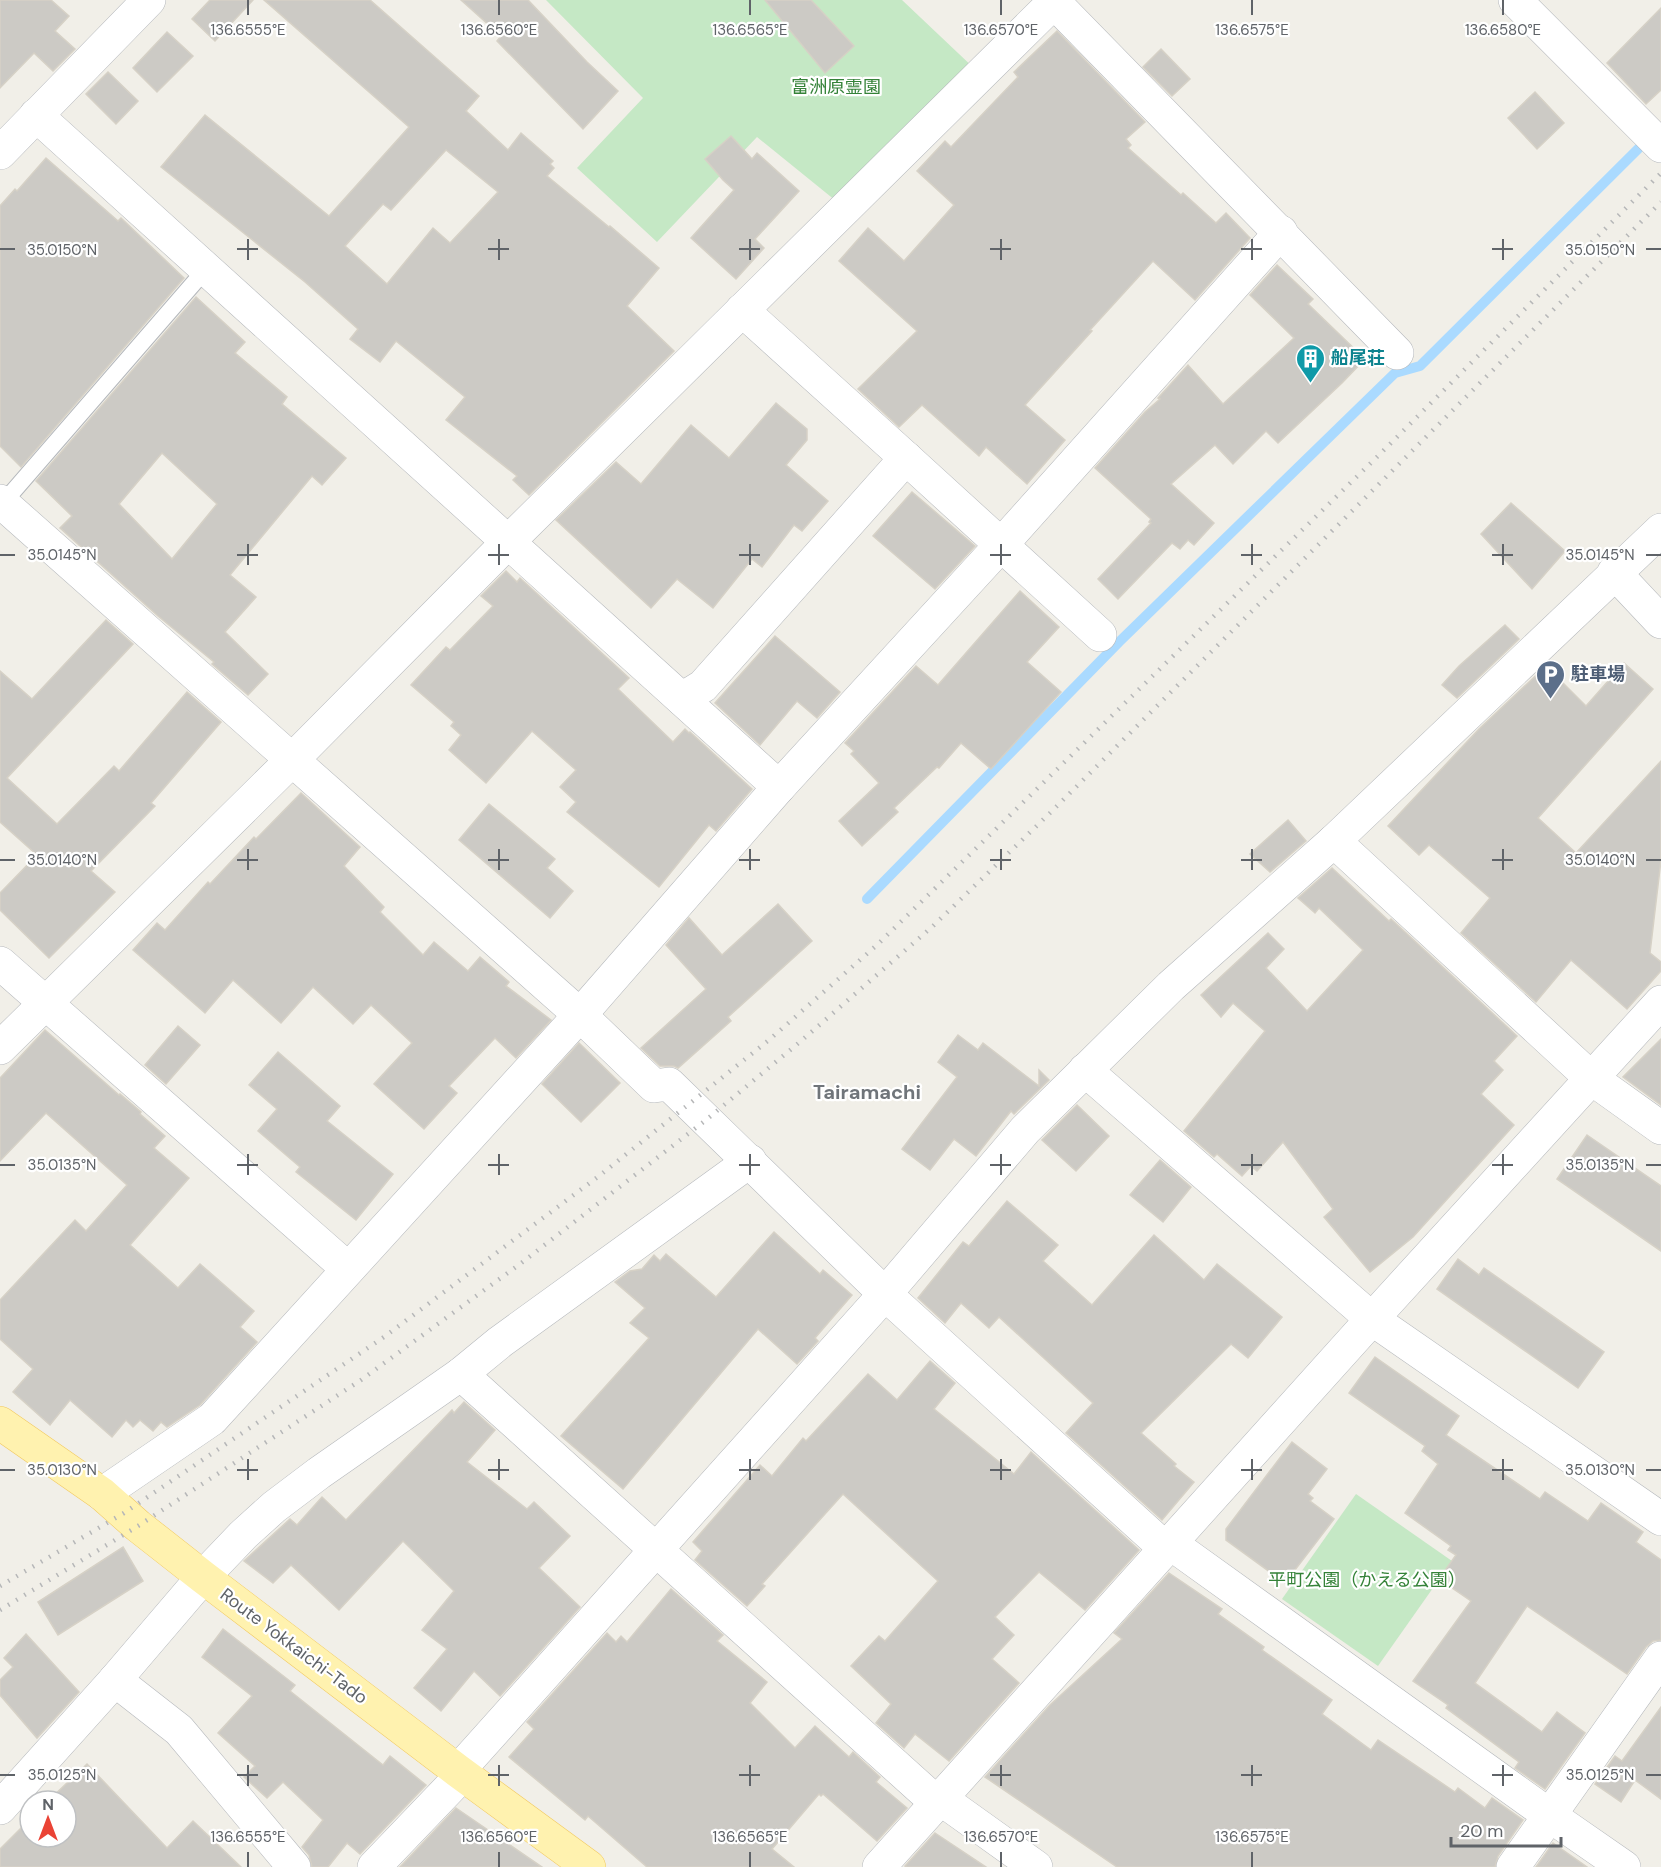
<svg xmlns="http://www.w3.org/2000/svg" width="1661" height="1867" viewBox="0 0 1661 1867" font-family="'DM Sans','Noto Sans JP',sans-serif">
  <rect width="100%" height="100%" fill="#f1efe8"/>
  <g fill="#c5e8c5">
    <polygon points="546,0 902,0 977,71 841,205 757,137 657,242 577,168 643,98"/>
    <polygon points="1356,1494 1452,1561 1378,1666 1282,1599"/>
  </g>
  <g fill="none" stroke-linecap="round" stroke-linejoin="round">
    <polyline stroke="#aadaff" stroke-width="10" points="867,899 1119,642 1395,373 1420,366 1638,149"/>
  </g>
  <g fill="#cccac5" stroke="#d6d1c6" stroke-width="1.5" fill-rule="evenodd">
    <polygon points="0,0 51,0 69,16 55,31 75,49 53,71 34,53 0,88"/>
    <polygon points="210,0 253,0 215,41 192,19"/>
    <path d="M 264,0 L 370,0 L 479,96 L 466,111 L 508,150 L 521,133 L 553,161 L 550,164 L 554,168 L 547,176 L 609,227 L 610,226 L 659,268 L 627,306 L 674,351 L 529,495 L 513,480 L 517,476 L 446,420 L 465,397 L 396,341 L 380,362 L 350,339 L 358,329 L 305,282 L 161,167 L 205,115 L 329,216 L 409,127 ZM 446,150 L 498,192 L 450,243 L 433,228 L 387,284 L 345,246 L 383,204 L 391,210 Z"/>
    <polygon points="461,0 528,0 587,62 618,91 583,129 497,41 501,36"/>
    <polygon points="765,0 811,0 854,46 825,73"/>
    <polygon points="1661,8 1661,90 1646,104 1607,63"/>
    <polygon points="1057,31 1145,122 1126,139 1131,145 1128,148 1181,195 1183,193 1216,223 1226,213 1250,238 1195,300 1153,261 1090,330 1092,331 1025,405 1065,440 1027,484 986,447 979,456 922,405 899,427 858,389 917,331 839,261 868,228 904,261 954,205 917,171 945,141 951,147 1018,77 1014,72"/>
    <polygon points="167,32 193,56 157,92 133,68"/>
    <polygon points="1161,49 1190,79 1172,96 1143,67"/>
    <polygon points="108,72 138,101 116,124 86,94"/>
    <polygon points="1535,92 1564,123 1537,149 1508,118"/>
    <polygon points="731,136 752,159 757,153 799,191 755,239 764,248 736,279 691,238 734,190 723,180 705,159"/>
    <polygon points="46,158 118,221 121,218 184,278 21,467 0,446 0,206 15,189 17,191"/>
    <polygon points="1277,265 1313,299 1308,304 1365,359 1342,383 1278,443 1266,431 1233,464 1215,445 1171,484 1214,523 1194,545 1188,540 1180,549 1172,543 1118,599 1098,579 1151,523 1149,522 1151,519 1095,468 1145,412 1160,399 1158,398 1188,365 1223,404 1294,338 1250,295"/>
    <path d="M 196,297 L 245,342 L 235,353 L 287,397 L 282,404 L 346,458 L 322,485 L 312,476 L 230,575 L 256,597 L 225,632 L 268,674 L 248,695 L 212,664 L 214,662 L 158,616 L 60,528 L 72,516 L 36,481 ZM 162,453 L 217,504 L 172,559 L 119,504 Z"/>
    <polygon points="776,403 807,429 807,440 786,465 828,501 802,531 794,525 762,567 752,559 713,608 677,579 651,608 556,520 616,462 641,484 691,425 729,458"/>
    <polygon points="912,492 975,546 935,589 873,536"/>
    <polygon points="1511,503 1565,551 1532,589 1481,534"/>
    <polygon points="506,571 517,582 520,578 629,678 618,689 673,742 685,729 689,733 690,732 752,789 716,831 709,825 659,887 567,812 576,802 560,787 576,770 532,731 486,783 449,750 461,735 451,726 454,722 411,685 446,647 450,650 493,606 481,596"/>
    <polygon points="1020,591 1059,627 1027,662 1061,692 991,769 961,743 939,768 937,767 894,808 898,812 862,846 839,821 879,783 851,754 854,751 845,743 916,666 938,685"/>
    <polygon points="106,620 133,644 7,778 57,824 114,766 119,771 187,692 221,722 151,803 155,806 91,871 115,892 49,958 0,910 0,893 37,855 0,822 0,671 32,699"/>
    <polygon points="1505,625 1519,639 1457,698 1442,685 1459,666"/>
    <polygon points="775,636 840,692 817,718 797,701 760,745 715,703"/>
    <polygon points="1624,663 1653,689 1538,818 1576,853 1661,761 1661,860 1650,953 1661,962 1661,971 1627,1009 1571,960 1536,1002 1461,933 1490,898 1429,845 1419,855 1388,826 1479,729 1546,666 1586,706"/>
    <polygon points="301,793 360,847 344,866 384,907 380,912 423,955 434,942 468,971 480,957 509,982 506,986 551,1020 516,1058 495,1038 449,1086 457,1093 424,1129 374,1084 412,1043 371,1005 353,1024 313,987 281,1023 233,980 205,1013 133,950 157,923 165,930 208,882 210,884 254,837 256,839"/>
    <polygon points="489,804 555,859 547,868 573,891 550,918 459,840"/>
    <polygon points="1288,820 1306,841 1270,872 1250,854"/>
    <polygon points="1332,868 1389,921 1391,919 1517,1036 1494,1061 1503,1070 1481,1094 1514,1125 1413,1237 1370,1272 1324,1217 1333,1209 1283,1142 1257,1171 1251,1166 1242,1176 1217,1154 1214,1157 1184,1131 1265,1031 1233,1003 1221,1017 1201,995 1268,933 1284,949 1266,968 1307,1011 1363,950 1319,908 1315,913 1298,898"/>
    <polygon points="778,904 812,941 728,1017 731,1021 678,1068 674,1066 660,1066 641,1048 706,989 666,945 689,918 722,955"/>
    <polygon points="178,1026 200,1045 166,1084 145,1065"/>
    <polygon points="45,1030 119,1095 120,1094 141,1112 140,1114 165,1136 154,1148 189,1178 130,1245 178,1288 200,1264 254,1311 240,1327 257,1342 200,1405 167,1427 161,1422 153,1431 140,1420 133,1427 126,1420 112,1437 70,1400 50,1425 13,1392 33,1369 0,1339 0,1300 75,1220 86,1231 127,1185 46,1113 0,1161 0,1078"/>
    <polygon points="958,1035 978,1050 983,1043 1039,1086 1039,1070 1049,1080 1014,1114 1011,1111 976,1156 954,1139 930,1170 902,1149 957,1077 938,1062"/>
    <polygon points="1661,1039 1661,1105 1623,1077"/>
    <polygon points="579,1043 620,1083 581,1122 542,1084"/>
    <polygon points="278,1052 340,1106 327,1121 393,1174 356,1220 296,1172 300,1167 258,1131 277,1109 249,1085"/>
    <polygon points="1077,1105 1109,1136 1076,1171 1042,1140"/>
    <polygon points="1587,1135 1661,1186 1661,1251 1557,1179"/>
    <polygon points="1160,1160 1191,1187 1163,1222 1130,1195"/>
    <polygon points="1007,1201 1058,1245 1043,1261 1092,1305 1154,1235 1204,1280 1217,1264 1282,1317 1248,1358 1231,1344 1141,1433 1176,1464 1174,1466 1194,1482 1162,1520 1066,1433 1093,1403 999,1317 989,1328 961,1303 945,1323 918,1298 963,1242 969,1246"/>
    <polygon points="774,1232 820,1274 823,1270 852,1295 815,1338 818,1341 797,1364 758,1329 623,1489 561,1436 649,1338 630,1323 645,1308 615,1282 630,1271 642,1269 654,1255 660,1261 666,1254 716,1297"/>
    <polygon points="1458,1259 1479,1275 1484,1268 1604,1352 1578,1388 1437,1289"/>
    <polygon points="1375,1357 1459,1416 1446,1435 1540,1499 1545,1492 1588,1521 1601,1503 1643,1532 1636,1542 1661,1560 1661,1640 1653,1641 1646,1647 1627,1674 1527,1606 1475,1683 1542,1732 1557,1712 1585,1733 1545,1789 1515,1768 1519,1762 1446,1708 1448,1705 1413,1681 1471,1601 1439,1579 1456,1555 1448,1550 1451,1546 1405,1513 1438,1464 1422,1451 1425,1446 1349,1393"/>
    <polygon points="930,1361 955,1383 934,1409 1014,1474 1031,1452 1139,1550 1085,1610 1039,1572 995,1617 1014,1635 992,1659 1019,1683 949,1761 915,1734 904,1748 876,1723 891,1704 851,1666 879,1636 885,1641 938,1581 843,1494 762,1584 765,1586 747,1606 695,1560 702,1551 693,1542 760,1465 772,1476 803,1438 806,1441 868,1374 897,1400"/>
    <polygon points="464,1402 495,1430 467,1462 527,1509 534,1502 570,1536 539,1568 580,1607 500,1696 474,1671 441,1711 414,1688 447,1649 422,1630 454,1591 403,1541 339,1610 291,1565 273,1583 244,1561 290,1519 297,1525 322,1497 346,1520 452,1410 454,1413"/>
    <polygon points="1292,1442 1327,1469 1308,1494 1313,1498 1310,1501 1334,1519 1285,1583 1226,1540 1226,1529"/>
    <polygon points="123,1547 143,1581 58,1635 38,1602"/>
    <polygon points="1169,1573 1222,1609 1218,1614 1264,1647 1262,1650 1332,1700 1322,1714 1371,1750 1378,1740 1455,1792 1458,1788 1485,1808 1492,1798 1523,1820 1498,1856 1495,1867 1117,1867 985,1777 1050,1705 1122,1639 1114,1633"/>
    <polygon points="671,1589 723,1635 717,1641 767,1682 750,1703 795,1748 815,1726 849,1757 853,1752 880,1777 876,1782 907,1808 877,1841 823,1794 821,1796 819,1794 772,1849 794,1867 647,1867 588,1816 585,1820 509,1757 534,1729 527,1722 607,1633 616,1642 621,1636 627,1642"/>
    <polygon points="223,1629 295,1685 290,1691 383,1765 390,1756 426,1785 360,1854 347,1843 328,1867 312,1867 309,1855 302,1847 323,1820 283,1782 267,1798 244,1777 255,1766 218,1733 252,1696 202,1657"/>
    <polygon points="26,1634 79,1692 37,1738 0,1695 0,1680 13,1667 4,1658"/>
    <polygon points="1661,1707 1661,1799 1635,1780 1621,1802 1595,1784 1615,1756 1622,1761"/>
    <polygon points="87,1764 167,1848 193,1821 241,1867 0,1867 0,1849 30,1819 30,1837 66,1837 66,1801 48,1801"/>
    <polygon points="456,1808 542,1867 400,1867"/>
    <polygon points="935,1833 986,1867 907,1867 905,1866"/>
    <polygon points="1553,1843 1587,1867 1536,1867"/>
  </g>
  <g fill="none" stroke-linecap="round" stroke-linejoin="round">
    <defs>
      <polyline id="service" points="3,503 206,269"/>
      <g id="minor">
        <polyline points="1515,0 1661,146"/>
        <polyline points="1054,2 1397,353"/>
        <polyline points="36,115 779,787"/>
        <polyline points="0,153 149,0"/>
        <polyline points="742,310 906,458 1100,635"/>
        <polyline points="0,501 580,1015 654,1086 669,1084 885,1294 1165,1548"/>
        <polyline points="1614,572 1661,622"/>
        <polyline points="682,699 703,686 906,458"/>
        <polyline points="1334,841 1591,1078 1661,1128"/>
        <polyline points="0,963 348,1269"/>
        <polyline points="0,1048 292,760 509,541 1056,0"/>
        <polyline points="1085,1070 1372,1319 1661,1519"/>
        <polyline points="461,1374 937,1803"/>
        <polyline points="102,1494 212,1419 580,1015 779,787 1001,545 1281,232"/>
        <polyline points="1170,1543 1549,1815 1624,1867"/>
        <polyline points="115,1680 179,1730 294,1867"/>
        <polyline points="458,1771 885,1294 1025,1130 1171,986 1334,841 1661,530"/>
        <polyline points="941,1799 1036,1867"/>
        <polyline points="0,1808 115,1680 203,1577 243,1535 274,1507 319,1473 461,1374 500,1342 750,1161"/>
        <polyline points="374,1867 463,1774"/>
        <polyline points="879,1867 1372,1319 1661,1002"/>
        <polyline points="1513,1867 1661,1658"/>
      </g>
      <polyline id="primary" points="0,1423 102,1494 138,1526 203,1577 458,1771 589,1867"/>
    </defs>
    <use href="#service" stroke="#b5b8bc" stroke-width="18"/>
    <use href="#minor" stroke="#b5b8bc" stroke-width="34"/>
    <use href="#primary" stroke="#f2c960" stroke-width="34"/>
    <use href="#service" stroke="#fff" stroke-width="16"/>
    <use href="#minor" stroke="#fff" stroke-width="33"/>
    <use href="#primary" stroke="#fff2af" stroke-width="33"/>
    <g stroke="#b6b7b8" stroke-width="4.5" stroke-dasharray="1.5 8" stroke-linecap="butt">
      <polyline points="0,1586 124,1513 384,1337 599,1176 769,1040 877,945 1378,456 1661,173"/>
      <polyline points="0,1610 138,1526 361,1380 520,1264 706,1120 801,1041 933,926 1050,813 1661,202"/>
    </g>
  </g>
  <path fill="none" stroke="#5f6368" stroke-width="2" d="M 248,0 L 248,15M 499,0 L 499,15M 750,0 L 750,15M 1001,0 L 1001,15M 1252,0 L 1252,15M 1503,0 L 1503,15M 248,239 L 248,260M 499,239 L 499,260M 750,239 L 750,260M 1001,239 L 1001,260M 1252,239 L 1252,260M 1503,239 L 1503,260M 0,249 L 15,249M 237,249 L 258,249M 488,249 L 509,249M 739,249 L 760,249M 990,249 L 1011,249M 1241,249 L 1262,249M 1492,249 L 1513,249M 1646,249 L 1661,249M 248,544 L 248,565M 499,544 L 499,565M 750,544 L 750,565M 1001,544 L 1001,565M 1252,544 L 1252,565M 1503,544 L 1503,565M 0,555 L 15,555M 237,555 L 258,555M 488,555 L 509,555M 739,555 L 760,555M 990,555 L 1011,555M 1241,555 L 1262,555M 1492,555 L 1513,555M 1646,555 L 1661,555M 248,849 L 248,870M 499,849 L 499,870M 750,849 L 750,870M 1001,849 L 1001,870M 1252,849 L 1252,870M 1503,849 L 1503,870M 0,860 L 15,860M 237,860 L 258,860M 488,860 L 509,860M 739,860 L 760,860M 990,860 L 1011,860M 1241,860 L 1262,860M 1492,860 L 1513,860M 1646,860 L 1661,860M 248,1154 L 248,1175M 499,1154 L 499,1175M 750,1154 L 750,1175M 1001,1154 L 1001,1175M 1252,1154 L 1252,1175M 1503,1154 L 1503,1175M 0,1165 L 15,1165M 237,1165 L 258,1165M 488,1165 L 509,1165M 739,1165 L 760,1165M 990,1165 L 1011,1165M 1241,1165 L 1262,1165M 1492,1165 L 1513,1165M 1646,1165 L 1661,1165M 248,1459 L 248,1480M 499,1459 L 499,1480M 750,1459 L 750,1480M 1001,1459 L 1001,1480M 1252,1459 L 1252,1480M 1503,1459 L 1503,1480M 0,1470 L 15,1470M 237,1470 L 258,1470M 488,1470 L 509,1470M 739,1470 L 760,1470M 990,1470 L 1011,1470M 1241,1470 L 1262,1470M 1492,1470 L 1513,1470M 1646,1470 L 1661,1470M 248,1765 L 248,1786M 499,1765 L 499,1786M 750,1765 L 750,1786M 1001,1765 L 1001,1786M 1252,1765 L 1252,1786M 1503,1765 L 1503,1786M 0,1775 L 15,1775M 237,1775 L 258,1775M 488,1775 L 509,1775M 739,1775 L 760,1775M 990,1775 L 1011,1775M 1241,1775 L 1262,1775M 1492,1775 L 1513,1775M 1646,1775 L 1661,1775M 248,1852 L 248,1867M 499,1852 L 499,1867M 750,1852 L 750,1867M 1001,1852 L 1001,1867M 1252,1852 L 1252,1867"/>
  <defs>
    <symbol id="building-pin" viewBox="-11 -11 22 30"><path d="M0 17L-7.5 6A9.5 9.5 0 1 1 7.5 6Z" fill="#0f9aa8" stroke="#fff"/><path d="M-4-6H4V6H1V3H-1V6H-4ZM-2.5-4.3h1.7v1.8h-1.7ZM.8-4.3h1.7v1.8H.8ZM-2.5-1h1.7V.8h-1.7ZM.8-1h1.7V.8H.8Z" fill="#fff"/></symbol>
    <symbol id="parking-pin" viewBox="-11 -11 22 30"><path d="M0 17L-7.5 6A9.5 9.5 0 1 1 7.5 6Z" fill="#5c6f8a" stroke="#fff"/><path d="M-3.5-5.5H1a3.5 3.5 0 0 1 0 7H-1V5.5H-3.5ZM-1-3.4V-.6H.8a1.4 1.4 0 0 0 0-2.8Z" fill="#fff"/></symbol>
  </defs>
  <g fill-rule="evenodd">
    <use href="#building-pin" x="1294" y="342" width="33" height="45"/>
    <use href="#parking-pin" x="1534" y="658" width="33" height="45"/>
  </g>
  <g text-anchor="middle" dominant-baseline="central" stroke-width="4.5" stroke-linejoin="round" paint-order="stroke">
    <g font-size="18" fill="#348238" stroke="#fff">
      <text x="836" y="87">富洲原霊園</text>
      <text x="1367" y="1580">平町公園（かえる公園）</text>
    </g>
    <g font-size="18" font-weight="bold" fill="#0d838f" stroke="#fff" text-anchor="start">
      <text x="1331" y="358">船尾荘</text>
    </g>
    <g font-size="18" font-weight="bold" fill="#4e5e75" stroke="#fff" text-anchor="start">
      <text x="1571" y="674">駐車場</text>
    </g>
    <g font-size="18" fill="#5f6368" stroke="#fff">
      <text transform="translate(294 1646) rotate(37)">Route Yokkaichi-Tado</text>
    </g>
    <g font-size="20" font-weight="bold" fill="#70757a" stroke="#fff">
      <text x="867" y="1092">Tairamachi</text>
    </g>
  </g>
  <g font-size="15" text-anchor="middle" fill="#5f6368" stroke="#fff" stroke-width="4.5" stroke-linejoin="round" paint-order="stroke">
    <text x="248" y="35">136.6555°E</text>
    <text x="499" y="35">136.6560°E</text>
    <text x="750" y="35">136.6565°E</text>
    <text x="1001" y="35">136.6570°E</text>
    <text x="1252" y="35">136.6575°E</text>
    <text x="1503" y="35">136.6580°E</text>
    <text x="62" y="255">35.0150°N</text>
    <text x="1600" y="255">35.0150°N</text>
    <text x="62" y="560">35.0145°N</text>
    <text x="1600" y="560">35.0145°N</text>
    <text x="62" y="865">35.0140°N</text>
    <text x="1600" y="865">35.0140°N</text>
    <text x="62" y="1170">35.0135°N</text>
    <text x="1600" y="1170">35.0135°N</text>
    <text x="62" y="1475">35.0130°N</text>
    <text x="1600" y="1475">35.0130°N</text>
    <text x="62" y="1780">35.0125°N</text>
    <text x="1600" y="1780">35.0125°N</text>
    <text x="248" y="1842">136.6555°E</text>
    <text x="499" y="1842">136.6560°E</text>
    <text x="750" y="1842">136.6565°E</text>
    <text x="1001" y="1842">136.6570°E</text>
    <text x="1252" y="1842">136.6575°E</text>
  </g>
  <g transform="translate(48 1819)"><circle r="28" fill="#ffffff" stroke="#bfc1c3" stroke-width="1.5"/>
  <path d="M0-4.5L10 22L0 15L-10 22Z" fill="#ea4335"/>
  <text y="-9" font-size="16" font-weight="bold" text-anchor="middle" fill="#5f6368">N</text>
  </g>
  <path d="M1451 1837v9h110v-9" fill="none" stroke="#5f6368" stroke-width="3"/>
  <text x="1460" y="1837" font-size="18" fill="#5f6368" stroke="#ffffff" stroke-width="4.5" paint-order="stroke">20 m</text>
</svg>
